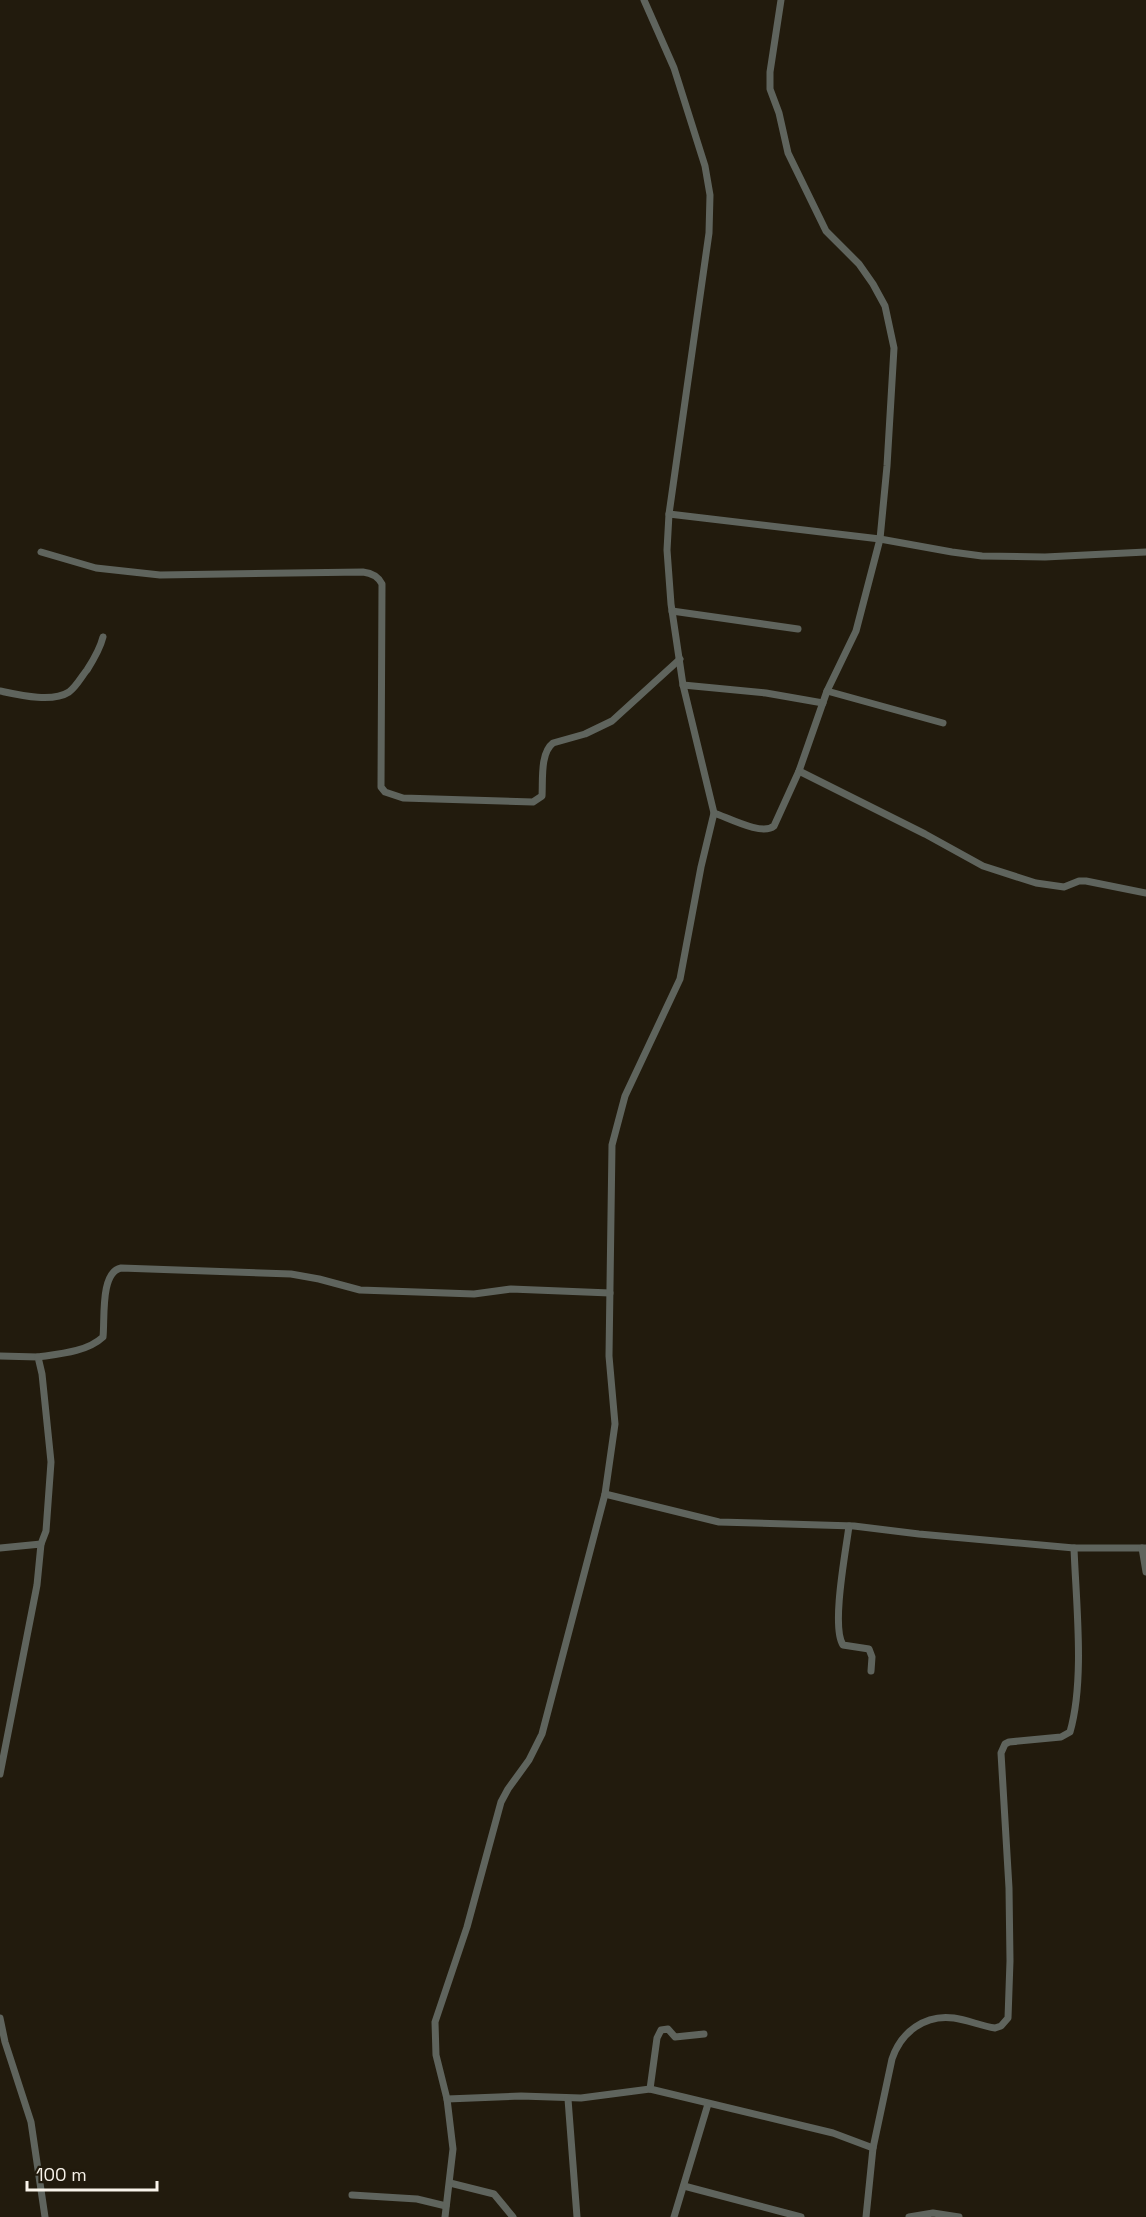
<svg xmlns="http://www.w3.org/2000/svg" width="1146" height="2217" viewBox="0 0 1146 2217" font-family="'Space Grotesk',sans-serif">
  <rect width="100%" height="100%" fill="#221b0d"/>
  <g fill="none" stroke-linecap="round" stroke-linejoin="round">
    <g stroke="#5f645d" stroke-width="7">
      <polyline points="669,514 880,539 952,552 982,556 1045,557 1146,552"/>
      <path d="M 41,552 L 96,568 L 160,575 L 363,572 C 372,573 378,576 382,584 L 381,787 L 385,792 L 403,798 L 533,802 L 542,796 C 543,780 540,753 553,743 L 585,734 L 612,721 L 680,659"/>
      <polyline points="672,611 798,629"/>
      <polyline points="683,685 766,693 823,703"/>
      <path d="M 0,691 C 19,695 52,703 69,692 C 77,686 81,677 87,670 C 94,659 100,649 103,637"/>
      <polyline points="827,691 943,723"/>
      <polyline points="799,771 925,834 983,866 1036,883 1064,887 1079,881 1086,881 1146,893"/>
      <path d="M 714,813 C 729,818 762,836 774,826 L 799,771 L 827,691 L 856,631 L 880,539 L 887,466 L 894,348 L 885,306 L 873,284 L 859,264 L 826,231 L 788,153 L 779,113 L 770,89 L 770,72 L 781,0"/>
      <polyline points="0,1356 38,1357 42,1374 51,1462 46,1531 41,1544 0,1548"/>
      <path d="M 38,1357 C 59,1354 87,1352 103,1337 C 105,1320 100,1272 121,1268 L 291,1274 L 319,1279 L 360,1290 L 474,1294 L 511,1289 L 610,1293"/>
      <path d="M 605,1494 L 719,1522 L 854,1526 L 919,1534 L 1074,1548 C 1076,1603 1085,1680 1070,1732 L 1061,1737 L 1009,1742 L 1005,1744 L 1001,1753 L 1009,1888 L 1010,1961 L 1008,2018 L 1001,2026 L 995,2028 C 981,2026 968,2020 954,2018 C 925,2014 901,2032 892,2059 L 873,2148 L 866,2217"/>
      <path d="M 849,1526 C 846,1550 831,1627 843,1645 L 869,1649 L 872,1657 L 871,1671"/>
      <polyline points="1074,1548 1146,1548"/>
      <polyline points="1142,1548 1146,1572"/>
      <polyline points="0,1774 37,1585 41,1544"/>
      <polyline points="0,2018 5,2042 31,2122 45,2217"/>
      <polyline points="650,2089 657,2038 661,2030 668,2029 675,2037 704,2034"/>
      <polyline points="447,2099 521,2096 581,2098 650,2089 833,2133 873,2148"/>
      <polyline points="568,2099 577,2217"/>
      <polyline points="450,2183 494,2194 513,2217"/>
      <polyline points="684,2186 801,2217"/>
      <polyline points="352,2195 417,2199 446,2206"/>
      <polyline points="445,2217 453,2149 447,2099 436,2055 435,2022 467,1927 501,1802 508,1789 529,1760 542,1734 605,1494 615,1424 609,1356 612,1145 625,1096 680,979 701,867 714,813 683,685 671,604 667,550 669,514 709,233 710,195 705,166 674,68 644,0"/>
      <polyline points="674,2217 708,2104"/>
      <polyline points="909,2217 933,2213 959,2217"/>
    </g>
  </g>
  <path d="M27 2181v9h130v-9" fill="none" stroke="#f8f3ea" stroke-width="3"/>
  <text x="36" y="2181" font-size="18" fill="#f8f3ea" stroke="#221b0d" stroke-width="4.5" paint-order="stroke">100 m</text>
</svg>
